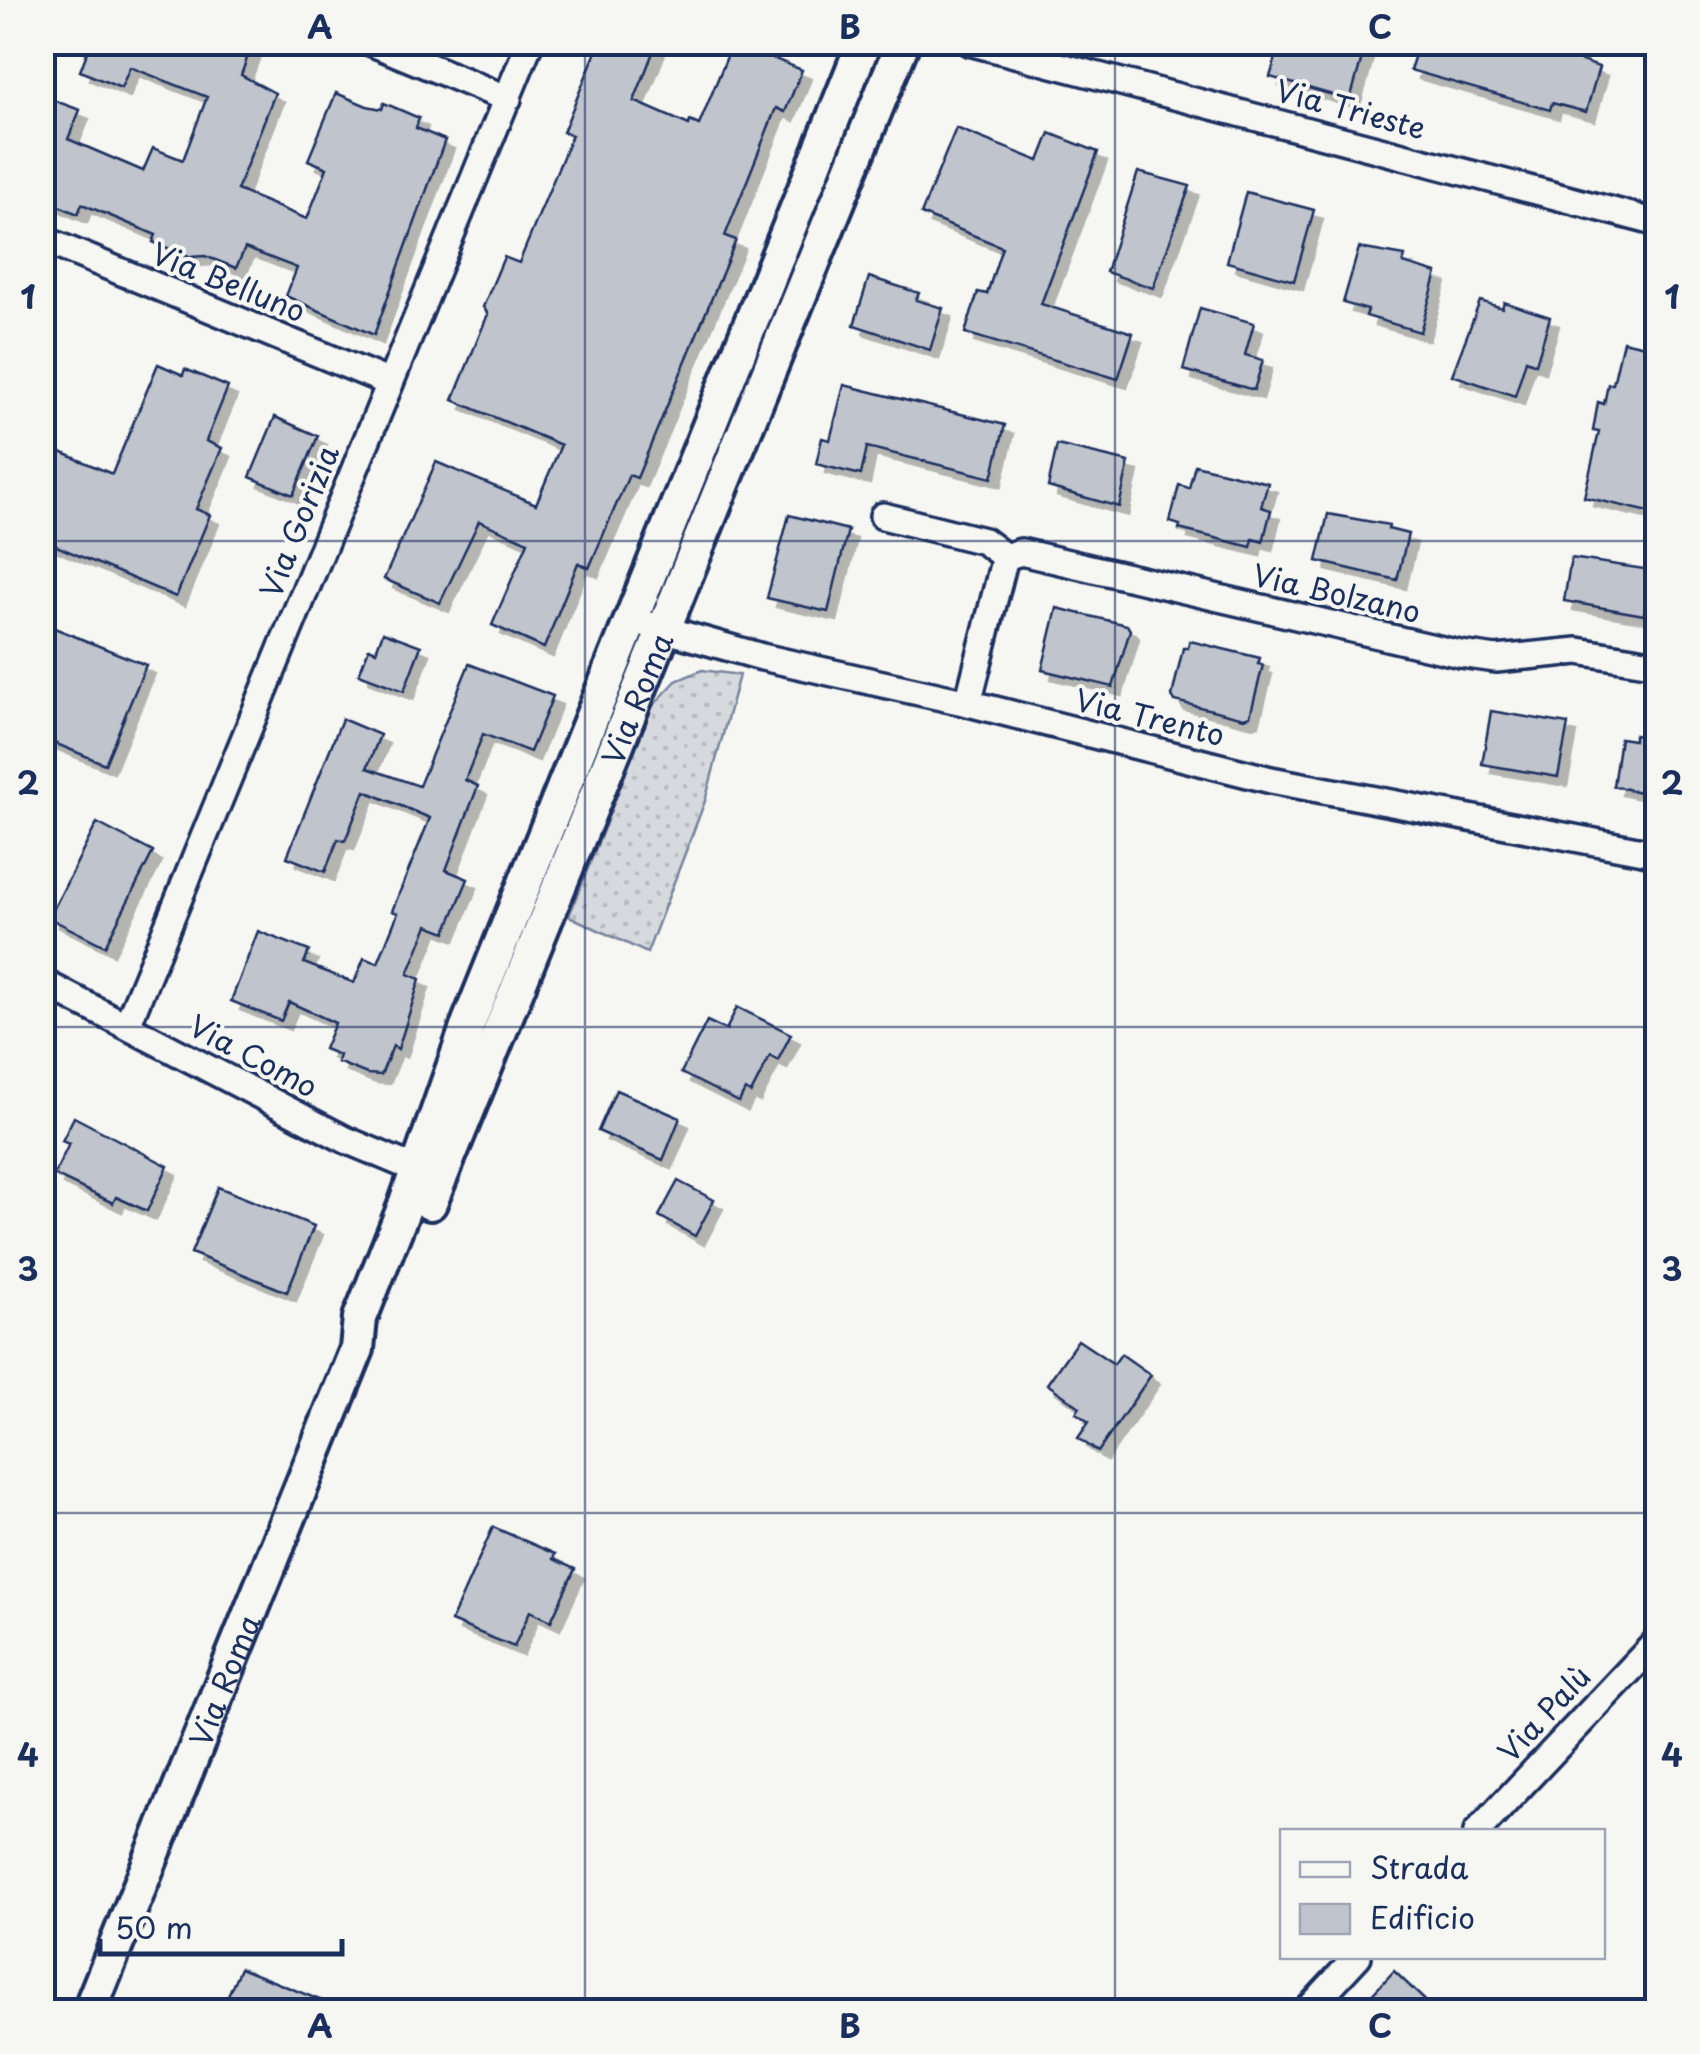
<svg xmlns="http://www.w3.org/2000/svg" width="1700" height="2054" viewBox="0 0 1700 2054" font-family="'Playpen Sans',sans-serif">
  <defs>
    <pattern id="grass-dots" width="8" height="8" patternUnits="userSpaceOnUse" patternTransform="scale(2.5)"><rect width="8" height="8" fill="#d6d9dd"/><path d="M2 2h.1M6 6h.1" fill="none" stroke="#b7bbc0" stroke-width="1.8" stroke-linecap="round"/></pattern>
    <filter id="shadow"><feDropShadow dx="9" dy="9" stdDeviation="0" flood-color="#0004"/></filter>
  </defs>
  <rect width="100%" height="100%" fill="#f6f6f2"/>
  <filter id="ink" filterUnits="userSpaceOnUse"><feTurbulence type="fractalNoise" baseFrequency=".01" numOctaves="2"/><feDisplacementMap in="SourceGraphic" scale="20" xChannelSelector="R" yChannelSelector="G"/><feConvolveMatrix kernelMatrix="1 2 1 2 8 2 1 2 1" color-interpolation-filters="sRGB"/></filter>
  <g filter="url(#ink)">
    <polygon fill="url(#grass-dots)" stroke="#78849e" stroke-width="2.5" points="702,670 739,675 705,801 647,953 569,916 652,707 676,681"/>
    <g fill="#c0c4cd" stroke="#1b2f5e" stroke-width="2.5" filter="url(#shadow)">
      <polygon points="73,42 253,42 241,75 275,93 237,190 307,219 327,168 308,160 336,93 367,106 382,109 384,103 419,118 416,128 445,140 374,335 286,296 297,268 245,248 236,268 205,256 189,257 153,242 156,235 82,204 78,214 42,199 42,96 80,110 68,139 143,171 153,148 183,160 207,97 130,67 121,88 80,71 88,50"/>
      <polygon points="600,42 657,42 634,101 689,125 690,121 699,125 733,42 802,70 785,112 776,108 725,236 736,240 637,478 629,475 589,568 578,563 544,648 492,625 528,542 479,521 440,603 384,579 436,462 536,504 561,445 453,400 488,314 483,307 504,257 519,263 572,135 563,132"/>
      <polygon points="1281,42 1338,42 1364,50 1350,100 1270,77"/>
      <polygon points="1419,42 1527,42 1599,67 1586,112 1552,103 1550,110 1410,70"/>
      <polygon points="956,128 1039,161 1050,133 1098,152 1041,304 1133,333 1118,379 965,333 978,292 987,294 1002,247 921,214"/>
      <polygon points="1138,172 1190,186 1153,288 1106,272"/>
      <polygon points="1246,192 1314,210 1294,281 1227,262"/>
      <polygon points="1359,248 1405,256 1403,263 1437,273 1420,332 1366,316 1368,310 1343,303"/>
      <polygon points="869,277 919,293 916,300 943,308 930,350 854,325"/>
      <polygon points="1480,301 1502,308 1504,302 1550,317 1536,364 1526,360 1515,396 1452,375"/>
      <polygon points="1200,308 1254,323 1245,355 1263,360 1254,390 1183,370"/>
      <polygon points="1623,341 1658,349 1658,514 1584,497 1599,432 1593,431 1598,402 1604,404 1608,384 1613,384"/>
      <polygon points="158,364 183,375 185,369 228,387 206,441 222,448 196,509 210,515 176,597 42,540 42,483 56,450 112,474"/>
      <polygon points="844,385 1005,425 992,478 867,447 861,475 816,464 822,438 830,440"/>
      <polygon points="275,417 318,436 293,495 250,477"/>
      <polygon points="1057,445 1129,462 1119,507 1048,487"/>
      <polygon points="1195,465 1268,483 1261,507 1271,510 1263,542 1253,539 1251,547 1179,529 1180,525 1170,522 1179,485 1189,488"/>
      <polygon points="1328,514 1389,525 1388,529 1408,534 1397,580 1317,561"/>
      <polygon points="789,515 848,530 828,612 767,598"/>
      <polygon points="1571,558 1651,570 1644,615 1564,601"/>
      <polygon points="1057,608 1127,625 1130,630 1113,687 1042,670"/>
      <polygon points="42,623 146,665 105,764 42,738"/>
      <polygon points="383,632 421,646 404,691 359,674 369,648 376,651"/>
      <polygon points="1190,641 1260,658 1258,664 1263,665 1250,716 1244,718 1175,701 1172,696 1183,648 1188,648"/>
      <polygon points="469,664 553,696 530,752 483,734 465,780 478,786 446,870 468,879 446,932 428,925 408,974 420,979 398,1049 393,1046 381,1075 367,1074 337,1062 339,1055 324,1049 335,1023 289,1002 281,1021 231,1001 258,931 309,951 304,963 354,983 364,958 378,963 398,913 392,911 430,818 365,791 345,841 338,839 325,872 287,857 342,719 380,735 367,768 419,786"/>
      <polygon points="1491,711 1568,724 1558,777 1482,764"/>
      <polygon points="1634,735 1658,739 1658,796 1613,786 1620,738 1634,740"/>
      <polygon points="97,823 153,852 105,946 49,918"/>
      <polygon points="737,1007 791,1034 778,1060 770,1056 751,1093 745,1090 739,1102 681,1073 707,1021 726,1030"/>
      <polygon points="616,1090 680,1118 663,1160 598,1131"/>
      <polygon points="74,1117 168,1166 147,1211 116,1197 113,1203 54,1175 69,1144 62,1141"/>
      <polygon points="678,1181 714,1200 695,1236 659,1216"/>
      <polygon points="218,1187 314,1226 287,1292 191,1253"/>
      <polygon points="1078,1340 1114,1364 1121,1354 1151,1375 1098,1452 1078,1438 1089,1422 1076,1413 1080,1407 1047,1384"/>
      <polygon points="493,1527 555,1554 553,1559 575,1569 551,1621 530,1611 514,1647 451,1621"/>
      <polygon points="240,1968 345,2010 345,2012 248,2012 225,2002"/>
      <polygon points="1394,1971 1437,2012 1380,2012 1367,2000"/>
    </g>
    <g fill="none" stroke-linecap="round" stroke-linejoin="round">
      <defs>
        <g id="minor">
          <polyline points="370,42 508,99"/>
          <polyline points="969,42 1658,223"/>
          <polyline points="42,239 390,383"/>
          <polyline points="883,516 984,541 1005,557"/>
          <polyline points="649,625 762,657 968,703 1271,780 1658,854"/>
          <polyline points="968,703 1005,557 1021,552 1460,654 1496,659 1578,651 1658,664"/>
          <polyline points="42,982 346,1140 401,1163 437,1168"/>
          <polyline points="127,1025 530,42"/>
          <polyline points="1477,1832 1658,1640"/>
          <polyline points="1306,2012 1358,1956"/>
        </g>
        <g id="tertiary">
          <path id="s1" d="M 430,1203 L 903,42"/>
          <path id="s2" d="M 89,2012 L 357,1349 L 360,1318 L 404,1208 L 469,1022 L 864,42"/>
        </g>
      </defs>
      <use href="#minor" stroke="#1b2f5e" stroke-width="32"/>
      <use href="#tertiary" stroke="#1b2f5e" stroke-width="40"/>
      <use href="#minor" stroke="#f6f6f2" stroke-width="25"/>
      <use href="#tertiary" stroke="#f6f6f2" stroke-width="32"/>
    </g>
  </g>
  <path fill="none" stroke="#1b2f5e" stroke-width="2.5" stroke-opacity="0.55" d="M 585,42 L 585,2012M 1115,42 L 1115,2012M 42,541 L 1658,541M 42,1027 L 1658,1027M 42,1513 L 1658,1513"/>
  <g text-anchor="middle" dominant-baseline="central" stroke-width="8" stroke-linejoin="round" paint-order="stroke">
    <g font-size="30" fill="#1b2f5e" stroke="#f6f6f2">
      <text transform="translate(1351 108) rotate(15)">Via Trieste</text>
      <text transform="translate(229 281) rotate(22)">Via Belluno</text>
      <text transform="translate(298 521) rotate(-68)">Via Gorizia</text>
      <text transform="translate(1337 592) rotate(13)">Via Bolzano</text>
      <text stroke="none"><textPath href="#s1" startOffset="545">Via Roma</textPath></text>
      <text transform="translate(1150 716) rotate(14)">Via Trento</text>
      <text transform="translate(254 1055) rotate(28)">Via Como</text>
      <text stroke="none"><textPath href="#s2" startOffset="358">Via Roma</textPath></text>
      <text transform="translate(1543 1713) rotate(-47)">Via Palù</text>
    </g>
  </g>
  <rect width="1700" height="2054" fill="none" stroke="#f6f6f2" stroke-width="110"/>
  <rect x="1280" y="1829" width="325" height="130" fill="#f6f6f2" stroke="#9ea6b7" stroke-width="2.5"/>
  <rect x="1300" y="1862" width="50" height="15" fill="#f6f6f2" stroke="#9ea6b7" stroke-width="2.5"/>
  <text x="1370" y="1879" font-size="30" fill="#1b2f5e">Strada</text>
  <rect x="1300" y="1904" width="50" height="30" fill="#c0c4cd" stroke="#9ea6b7" stroke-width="2.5"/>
  <text x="1370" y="1929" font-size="30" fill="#1b2f5e">Edificio</text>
  <path d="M100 1939v15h242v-15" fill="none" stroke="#1b2f5e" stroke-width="5"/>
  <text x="115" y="1939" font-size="30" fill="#1b2f5e" stroke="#f6f6f2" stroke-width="8" paint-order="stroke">50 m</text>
  <rect x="55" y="55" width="1590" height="1944" fill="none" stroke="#1b2f5e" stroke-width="4"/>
  <g font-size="32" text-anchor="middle" font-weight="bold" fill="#1b2f5e">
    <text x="320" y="39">A</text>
    <text x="850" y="39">B</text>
    <text x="1380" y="39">C</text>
    <text x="28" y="309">1</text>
    <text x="1672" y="309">1</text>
    <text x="28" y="795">2</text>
    <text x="1672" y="795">2</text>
    <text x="28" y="1281">3</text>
    <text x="1672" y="1281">3</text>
    <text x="28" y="1767">4</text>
    <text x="1672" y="1767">4</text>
    <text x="320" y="2038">A</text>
    <text x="850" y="2038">B</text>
    <text x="1380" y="2038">C</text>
  </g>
</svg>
